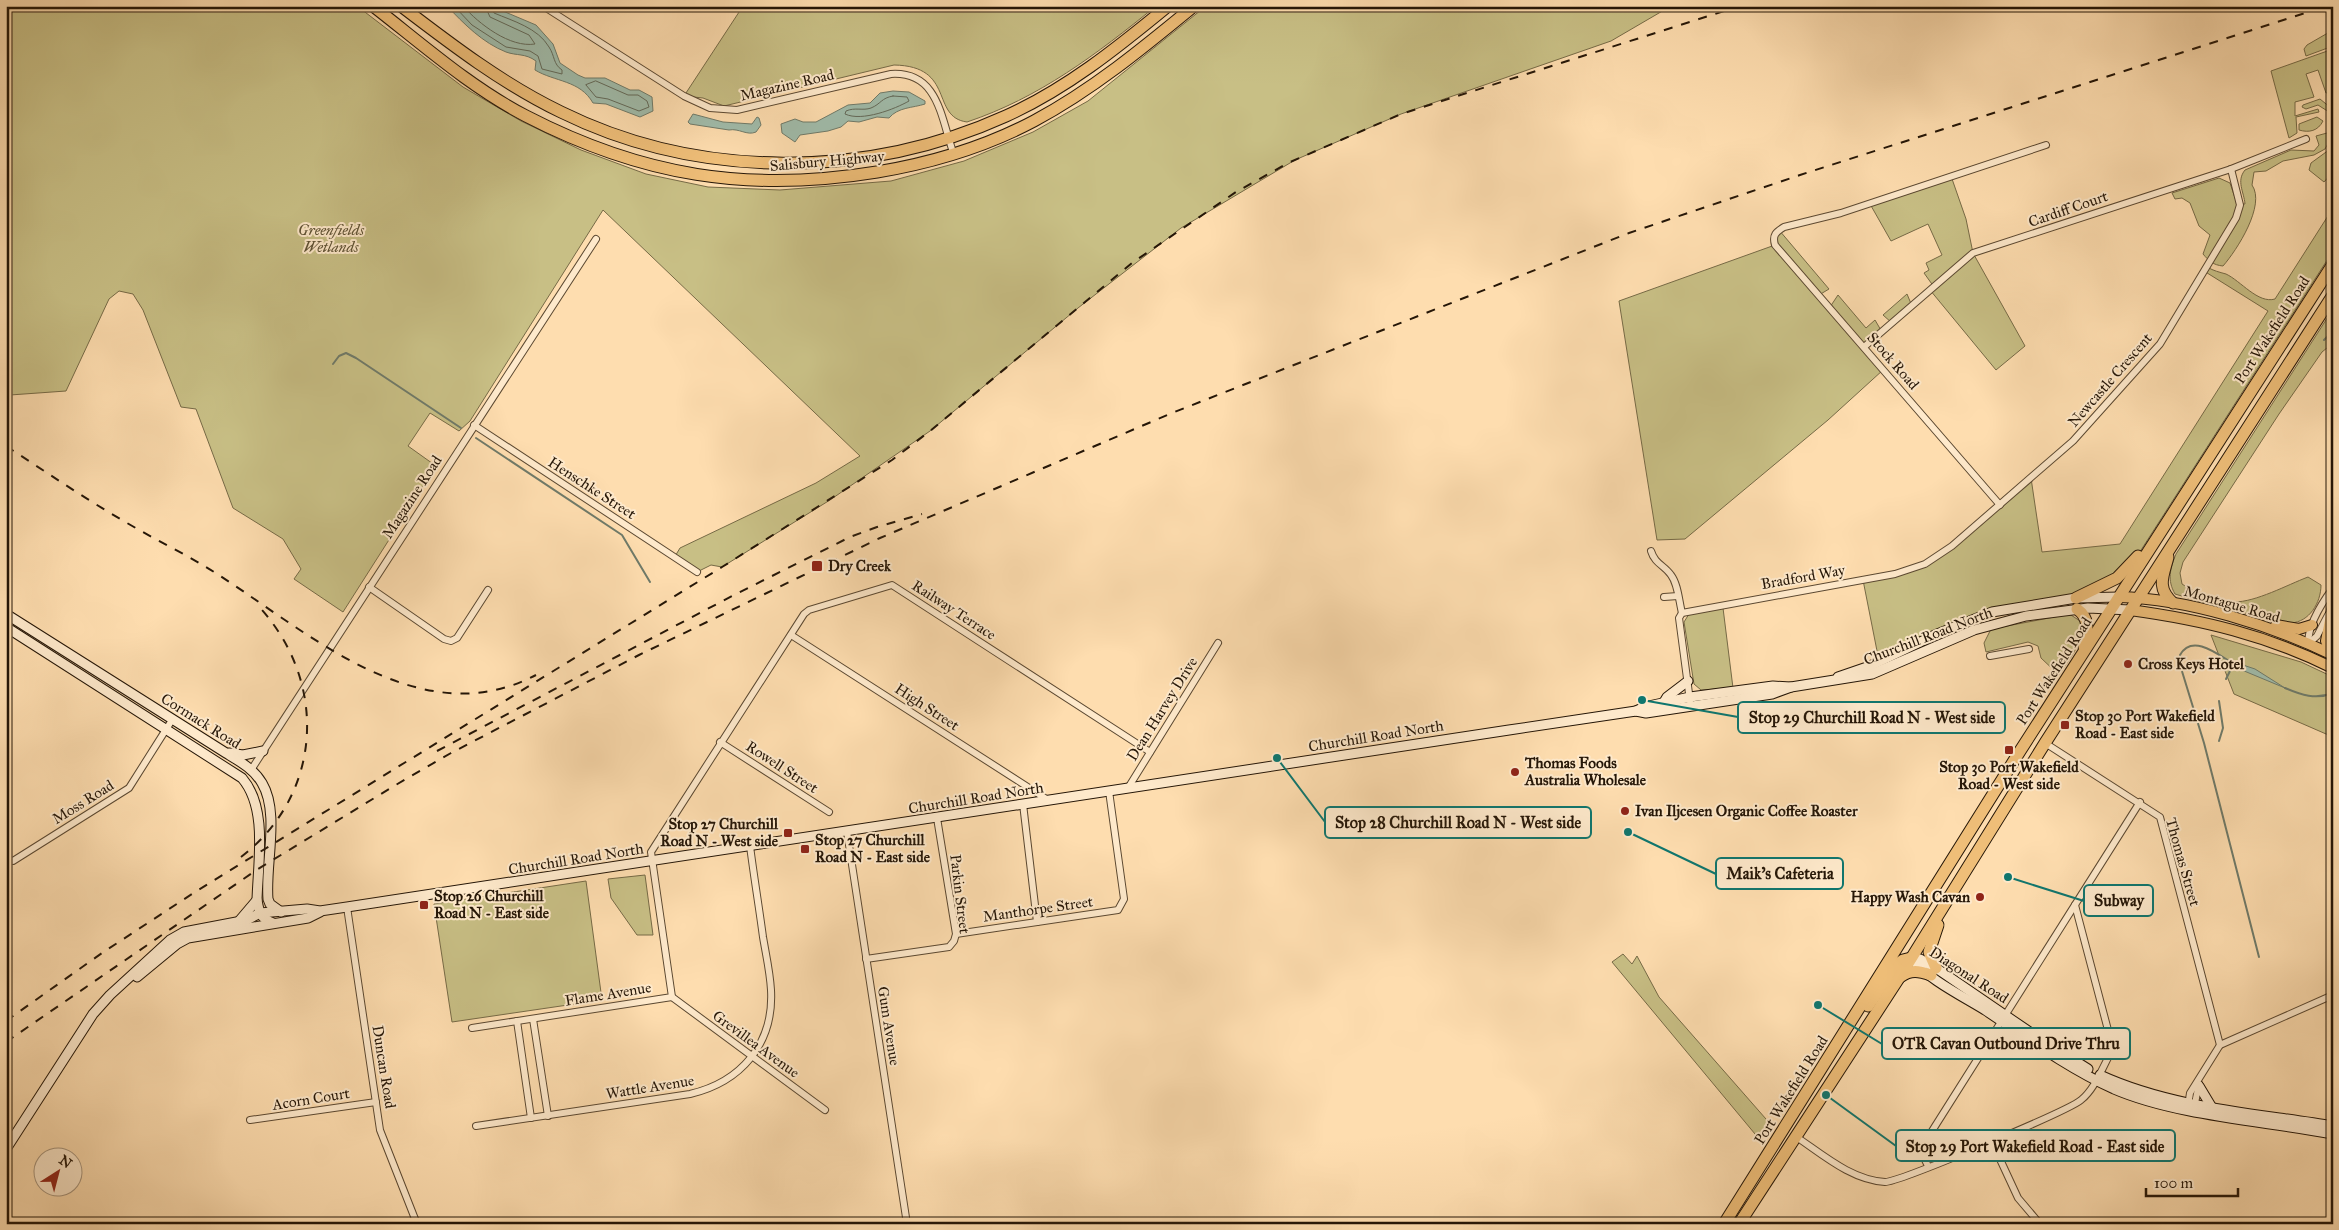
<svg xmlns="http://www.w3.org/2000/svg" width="2339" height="1230" viewBox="0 0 2339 1230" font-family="'IM FELL Great Primer',serif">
  <rect width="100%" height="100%" fill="#feddaf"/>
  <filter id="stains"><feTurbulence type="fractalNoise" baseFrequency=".004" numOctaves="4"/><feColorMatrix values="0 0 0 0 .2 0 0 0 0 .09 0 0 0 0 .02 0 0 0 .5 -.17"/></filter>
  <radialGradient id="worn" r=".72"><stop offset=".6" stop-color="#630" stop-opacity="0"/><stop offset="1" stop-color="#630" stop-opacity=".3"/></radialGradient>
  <g fill="#c8bf85" stroke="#766a46">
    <polygon points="6,6 357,6 463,87 521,121 581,150 646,174 708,187 780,190 891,181 964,161 1033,132 1088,101 1206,6 1671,6 1611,41 1401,114 1295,160 1181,228 1078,308 930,431 830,500 722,567 711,565 697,572 674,558 680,548 816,483 860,456 603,210 470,421 459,431 430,413 408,446 436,466 343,612 294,579 301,569 283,539 233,508 196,409 181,407 143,310 133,294 119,291 109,299 66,391 10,395 6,392"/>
    <path d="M 743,6 L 1156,6 C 1097,54 1039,98 967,122 C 930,117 956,66 894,65 L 724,106 L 703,98 L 684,96 Z"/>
    <polygon points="2333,30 2333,46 2306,56 2304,49 2307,45"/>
    <polygon points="2333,49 2333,101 2330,99 2331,92 2326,93 2318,70 2306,74 2314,97 2295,102 2295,116 2318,109 2319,112 2296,117 2297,133 2289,138 2271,71"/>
    <polygon points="2320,99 2331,108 2329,112 2318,105 2306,109 2302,107 2303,105"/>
    <path d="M 2317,117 L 2323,121 C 2318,131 2309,133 2299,130 L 2299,124 Z"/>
    <path d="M 2327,133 L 2331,138 L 2325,149 L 2314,155 L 2283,161 L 2266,171 L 2254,172 L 2252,185 C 2266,205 2237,250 2223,266 C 2213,265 2209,261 2203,254 L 2210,235 L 2199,226 L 2190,203 L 2182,198 L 2175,199 L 2172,193 L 2219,178 L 2230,183 L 2237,204 L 2245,204 C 2244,192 2236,181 2245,170 L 2291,150 L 2314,151 L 2319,145 L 2316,136 Z"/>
    <polygon points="2333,147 2333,172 2324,182 2309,170 2311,163"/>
    <polygon points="1951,176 1966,219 1973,253 2025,346 1996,370 1930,290 1934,287 1924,273 1929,270 1926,263 1942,255 1928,224 1891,241 1870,204"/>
    <path d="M 2333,208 L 2333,251 L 2134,561 L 2076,598 L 2011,607 L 1879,661 L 1863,580 L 1925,564 L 2031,478 L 2042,552 L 2120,544 L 2268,311 L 2204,271 L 2207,267 C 2214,271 2219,272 2226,274 C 2241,281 2258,304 2275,299 Z"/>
    <polygon points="1779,230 1829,289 1819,295 1830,307 1838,295 1866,328 1875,320 1882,332 1864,348 1883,370 1828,420 1685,539 1657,540 1619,301 1775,245"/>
    <polygon points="1907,294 1912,306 1892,323 1883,315"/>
    <path d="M 2333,309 L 2333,343 L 2322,352 L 2279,414 L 2183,562 L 2180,573 L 2182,584 C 2195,593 2218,603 2234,602 C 2256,602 2287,585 2308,577 L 2321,585 C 2321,603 2309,622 2291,623 L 2222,608 L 2175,594 C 2167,580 2170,569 2176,554 Z"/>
    <polygon points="1723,608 1733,688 1701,690 1694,684 1684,622 1689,614"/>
    <path d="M 2065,615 L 2071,615 L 2080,621 C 2087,640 2068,660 2059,675 L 2041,658 L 2038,646 L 2028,642 L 1986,652 L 1984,643 L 1991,629 Z"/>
    <polygon points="2211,635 2301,662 2333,677 2333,737 2234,694"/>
    <polygon points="645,875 653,935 637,935 611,898 608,879"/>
    <polygon points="586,881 602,1000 452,1022 434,904"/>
    <polygon points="1623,954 1632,964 1637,956 1659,997 1773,1127 1760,1140 1612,962"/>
  </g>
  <g fill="#a0bcab" stroke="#6f7a69">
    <path d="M 447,6 L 491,6 L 536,25 L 553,44 L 560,63 L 578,75 L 585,78 L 605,78 L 630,90 L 639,90 L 652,97 L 653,111 L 640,117 L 606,104 L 593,103 C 580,80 555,82 535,70 L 536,61 C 525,53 517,56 506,52 C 483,43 464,24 447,6 Z"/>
    <path d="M 893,91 L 909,92 L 925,101 L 925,104 C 913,108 898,107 889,118 L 877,117 L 859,122 L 848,121 L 841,127 L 828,131 L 800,135 L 795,142 L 782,133 L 781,124 L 795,119 L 803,122 L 816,122 L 848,105 L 870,103 L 880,93 Z"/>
    <path d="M 693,114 L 723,122 L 752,124 L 757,117 L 759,118 L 761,125 L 756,132 C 747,136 739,128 729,130 L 690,124 L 688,122 Z"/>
    <polygon points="2243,665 2255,669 2285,688 2237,668 2237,666"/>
  </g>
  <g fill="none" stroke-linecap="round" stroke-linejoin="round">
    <g stroke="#626959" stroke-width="1">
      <path d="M 454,6 L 472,25 L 506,47 L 530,51 L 538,56 L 542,69 L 562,74 L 562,70 C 553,64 555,56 549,47 C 538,28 513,21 494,13 L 491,6"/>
      <path d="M 463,6 C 479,24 510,48 535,44 L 529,35 L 490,17 L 485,6"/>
      <polygon points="596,81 628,95 638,95 647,101 649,107 639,111 608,99 596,97 586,85"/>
      <path d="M 893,96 L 907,97 L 909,101 C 895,109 862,122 845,114 L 846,111 C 855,107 863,111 871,108 C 881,104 881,98 893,96 Z"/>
    </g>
    <g stroke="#6f7a69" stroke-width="2">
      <polyline points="2324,340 2333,331"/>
      <polyline points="333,364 339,356 346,353 356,358 461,428"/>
      <polyline points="476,438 622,535 650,582"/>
      <path d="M 2237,666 C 2221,657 2193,632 2180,655 L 2181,668 L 2204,743 L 2259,957"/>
      <polyline points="2226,679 2231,669 2230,663"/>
      <path d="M 2285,688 C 2301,695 2316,700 2333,693"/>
      <polyline points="2219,701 2223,728 2219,741"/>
    </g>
    <defs>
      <g id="street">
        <path d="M 543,6 L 684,96 L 710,108 L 737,110 L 891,74 C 939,71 941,119 954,155"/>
        <polyline points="1864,347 1973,253 2231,169 2306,139"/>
        <polyline points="474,425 697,572"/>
        <path d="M 2000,505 L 1775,245 C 1772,235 1776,232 1784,227 L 1841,213 L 2046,145"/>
        <path d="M 1651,551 C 1655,564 1664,565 1671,575 C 1678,584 1679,601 1682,613"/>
        <polyline points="369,587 444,639 451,641 457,638 488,590"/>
        <polyline points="1664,597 1678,596"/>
        <polyline points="791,635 1048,800"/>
        <path d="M 2308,644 C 2308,624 2321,604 2333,588"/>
        <polyline points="2308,644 2317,636 2328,615"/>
        <polyline points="1990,656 2029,649"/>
        <polyline points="1690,701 1679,618 1682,613 1895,574 1925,564 1952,546 2073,441 2160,344 2236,218 2240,205 2231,169"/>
        <polyline points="720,742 829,812"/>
        <polyline points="2045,743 2160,817 2220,1045"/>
        <polyline points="251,770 596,239"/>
        <polyline points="1128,788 1218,643"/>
        <polyline points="1023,804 1037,922"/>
        <polyline points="847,832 907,1224"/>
        <polyline points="6,860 13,861 129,788 172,720"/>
        <polyline points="347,907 380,1130 417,1224"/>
        <polyline points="956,934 1118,910 1124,899 1109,791"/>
        <polyline points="866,959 949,947 954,941 956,934 937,818"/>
        <polyline points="672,997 825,1110"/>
        <polyline points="533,1019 548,1116"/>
        <polyline points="517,1021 531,1118"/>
        <polyline points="472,1028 672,997 651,852 804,614 809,610 892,585 1150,752"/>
        <polyline points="2188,1106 2190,1093 2220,1045 2333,995"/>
        <polyline points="2194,1108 2199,1084"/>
        <polyline points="250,1120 376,1102"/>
        <path d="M 476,1126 L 690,1094 C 741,1082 774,1044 771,990 C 770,972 766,955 763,937 C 759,907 754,877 750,846"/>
        <path d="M 1795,1136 C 1822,1154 1851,1180 1885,1182 C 1899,1182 2068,1111 2081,1100 C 2096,1088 2103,1065 2113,1049 L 2075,905"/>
        <polyline points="1992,1142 2018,1198 2040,1224"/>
        <polyline points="1928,1166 1920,1150 2140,802"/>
      </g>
      <g id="secondary">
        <path d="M 6,614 L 226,753 C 239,761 254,769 262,783 C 280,813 265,864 268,899 L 270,904 L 281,912"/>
        <path d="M 6,627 L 242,778 C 268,808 258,862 257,900 C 259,912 260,918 273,923"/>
        <polyline points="1838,677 1870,666 1937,634 1992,612 2076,598 2119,597"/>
        <polyline points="1664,702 1667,697 1688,681"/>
        <polyline points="1636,711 1644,707 1690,697 1773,686 1791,687 1872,674 1974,630 2026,616 2088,608 2130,610"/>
        <polyline points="229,753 243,755 263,751"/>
        <polyline points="240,920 257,900"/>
        <path d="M 1911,958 C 1926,978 1964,997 1985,1010 C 2027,1038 2068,1068 2114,1089 C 2177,1116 2265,1121 2333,1134"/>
        <polyline points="1911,958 1920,959 1936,968 2034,1035 2088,1069"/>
        <polyline points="137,977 177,944 188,938 308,918 320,912"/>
        <path d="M 2100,1075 C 2172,1108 2255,1113 2333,1126"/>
        <polyline points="2199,1086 2211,1106"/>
        <polyline points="6,1149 93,1014 110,995 170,940 184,932 247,920 260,913 307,909 320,911 347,907 1509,730 1636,711 1646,713 1772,694 1791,687"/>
      </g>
      <g id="primary">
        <path d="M 2119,597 C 2188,599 2271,625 2333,655"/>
        <path d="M 2130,610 C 2203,620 2266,635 2333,668"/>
        <polyline points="2276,625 2299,629 2312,625"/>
        <polyline points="2331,654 2326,641 2333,605"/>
      </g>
      <g id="highway">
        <path d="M 373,6 C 422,44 470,87 526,116 C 642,176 748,193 877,172 C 931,163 985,147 1034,121 C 1092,90 1143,48 1194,6"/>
        <path d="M 401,6 C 452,45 503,84 561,112 C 699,180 867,179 1006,116 C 1066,89 1117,48 1168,6"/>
        <path d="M 2168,557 C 2163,576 2156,588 2173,603"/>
        <polyline points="2076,598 2117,578 2138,556"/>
        <path d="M 2077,609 C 2091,619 2087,632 2084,647"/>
        <polyline points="1936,968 1929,952 1938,925"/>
        <path d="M 1900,977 C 1911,969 1919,971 1931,975"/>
        <polyline points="1868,1006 1897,964 1903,960 1911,958"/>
        <polyline points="1724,1224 2020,751 2333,264"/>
        <polyline points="1739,1224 1899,978 2045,743 2333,295"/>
      </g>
    </defs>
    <use href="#street" stroke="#5b4831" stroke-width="8"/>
    <use href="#secondary" stroke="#251607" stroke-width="11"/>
    <use href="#primary" stroke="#251607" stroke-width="12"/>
    <use href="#highway" stroke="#251607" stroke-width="13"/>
    <use href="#street" stroke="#fee9cb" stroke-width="6"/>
    <use href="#secondary" stroke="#fee9cb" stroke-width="9"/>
    <use href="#primary" stroke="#efbe78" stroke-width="10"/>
    <use href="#highway" stroke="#efbe78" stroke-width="11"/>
    <g stroke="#251607" stroke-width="2" stroke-dasharray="9 9" stroke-linecap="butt">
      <path d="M 6,446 C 49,474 90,502 134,527 C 158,541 183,553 206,567 C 301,625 416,738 536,675"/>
      <polyline points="437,751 734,595 850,537 877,527 922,514"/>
      <path d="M 241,857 C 322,795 328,685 262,610"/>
      <polyline points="6,1021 102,953 195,892 722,567 892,460 930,431 1132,263 1236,192 1288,163 1401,114 1740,6"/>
      <polyline points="6,1042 258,869 394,786 451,753 639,655 880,538 1172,413 1629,233 1800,175 2327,6"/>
    </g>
  </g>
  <g fill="#8f2418" stroke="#fee9cb" stroke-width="2">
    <rect x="811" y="560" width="12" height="12" rx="2.5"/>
    <circle cx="2128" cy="664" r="5"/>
    <rect x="2060" y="720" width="10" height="10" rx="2.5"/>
    <rect x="2004" y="745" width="10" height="10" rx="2.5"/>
    <circle cx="1515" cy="772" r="5"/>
    <circle cx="1625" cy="811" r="5"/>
    <rect x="783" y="828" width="10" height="10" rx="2.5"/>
    <rect x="800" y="844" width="10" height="10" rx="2.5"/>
    <circle cx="1980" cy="897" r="5"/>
    <rect x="419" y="900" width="10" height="10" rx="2.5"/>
  </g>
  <g text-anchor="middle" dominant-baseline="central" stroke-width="4" stroke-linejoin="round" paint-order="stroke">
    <g font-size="15" fill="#251607" stroke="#fee9cb">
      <text transform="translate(787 85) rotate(-13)">Magazine Road</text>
      <text transform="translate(827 161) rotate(-5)">Salisbury Highway</text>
      <text transform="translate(2068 209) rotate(-19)">Cardiff Court</text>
      <text transform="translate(2272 330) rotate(-57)">Port Wakefield Road</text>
      <text transform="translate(1893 361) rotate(49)">Stock Road</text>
      <text transform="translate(2110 380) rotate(-49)">Newcastle Crescent</text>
      <text transform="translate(592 488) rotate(33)">Henschke Street</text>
      <text transform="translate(412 497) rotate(-57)">Magazine Road</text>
      <text transform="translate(1803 577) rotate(-10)">Bradford Way</text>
      <text transform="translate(2232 604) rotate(16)">Montague Road</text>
      <text transform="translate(954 610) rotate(33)">Railway Terrace</text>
      <text transform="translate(1928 636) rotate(-21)">Churchill Road North</text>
      <text transform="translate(2054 671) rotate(-57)">Port Wakefield Road</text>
      <text transform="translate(927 707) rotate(33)">High Street</text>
      <text transform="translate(1162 709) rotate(-58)">Dean Harvey Drive</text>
      <text transform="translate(201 721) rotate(32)">Cormack Road</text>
      <text transform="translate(1376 736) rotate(-9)">Churchill Road North</text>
      <text transform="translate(782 767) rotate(33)">Rowell Street</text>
      <text transform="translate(976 798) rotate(-9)">Churchill Road North</text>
      <text transform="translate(83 802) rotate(-32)">Moss Road</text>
      <text transform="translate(576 859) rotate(-9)">Churchill Road North</text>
      <text transform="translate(2183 862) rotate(74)">Thomas Street</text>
      <text transform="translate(960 894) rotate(83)">Parkin Street</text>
      <text transform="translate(1038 909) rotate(-8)">Manthorpe Street</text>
      <text transform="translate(1969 975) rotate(33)">Diagonal Road</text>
      <text transform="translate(608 994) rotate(-9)">Flame Avenue</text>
      <text transform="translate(889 1026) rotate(81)">Gum Avenue</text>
      <text transform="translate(756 1044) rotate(36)">Grevillea Avenue</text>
      <text transform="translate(384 1067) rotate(81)">Duncan Road</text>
      <text transform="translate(650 1087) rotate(-9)">Wattle Avenue</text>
      <text transform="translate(1791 1090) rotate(-58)">Port Wakefield Road</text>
      <text transform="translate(311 1099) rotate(-9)">Acorn Court</text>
    </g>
    <g font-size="15" font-style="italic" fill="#5e5133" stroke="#fee9cb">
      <text x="331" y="230">Greenfields<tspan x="331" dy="17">Wetlands</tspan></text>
    </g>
    <g font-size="15" font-weight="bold" fill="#251607" stroke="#fee9cb" text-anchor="start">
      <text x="828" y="566">Dry Creek</text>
      <text x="2138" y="664">Cross Keys Hotel</text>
      <text x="2075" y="716">Stop 30 Port Wakefield<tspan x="2075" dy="17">Road - East side</tspan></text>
      <text x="1525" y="763">Thomas Foods<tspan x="1525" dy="17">Australia Wholesale</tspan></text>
      <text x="2009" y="767" text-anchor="middle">Stop 30 Port Wakefield<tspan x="2009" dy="17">Road - West side</tspan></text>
      <text x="1635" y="811">Ivan Iljcesen Organic Coffee Roaster</text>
      <text x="778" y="824" text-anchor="end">Stop 27 Churchill<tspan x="778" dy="17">Road N - West side</tspan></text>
      <text x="815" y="840">Stop 27 Churchill<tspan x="815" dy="17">Road N - East side</tspan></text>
      <text x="434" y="896">Stop 26 Churchill<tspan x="434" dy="17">Road N - East side</tspan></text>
      <text x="1970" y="897" text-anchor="end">Happy Wash Cavan</text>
    </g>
  </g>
  <path fill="none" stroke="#0f766e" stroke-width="2" d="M1642 700L1738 717M1277 758L1325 822M1628 832L1716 874M2008 877L2084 901M1818 1005L1882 1044M1826 1095L1896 1146"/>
  <g fill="#0f766e" stroke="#fee9cb" stroke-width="2">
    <circle cx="1642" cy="700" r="5"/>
    <circle cx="1277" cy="758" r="5"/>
    <circle cx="1628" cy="832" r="5"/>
    <circle cx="2008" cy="877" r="5"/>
    <circle cx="1818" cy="1005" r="5"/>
    <circle cx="1826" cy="1095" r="5"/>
  </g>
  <g fill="#fee9cb" stroke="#0f766e" stroke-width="2">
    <rect x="1738" y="702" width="267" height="31" rx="5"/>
    <rect x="1325" y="807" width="266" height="31" rx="5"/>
    <rect x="1716" y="858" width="127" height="31" rx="5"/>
    <rect x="2084" y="885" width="69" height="31" rx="5"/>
    <rect x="1882" y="1028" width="248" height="31" rx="5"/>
    <rect x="1896" y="1130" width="279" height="31" rx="5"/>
  </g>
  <g font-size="16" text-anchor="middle" font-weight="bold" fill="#251607">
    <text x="1872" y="723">Stop 29 Churchill Road N - West side</text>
    <text x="1458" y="828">Stop 28 Churchill Road N - West side</text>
    <text x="1780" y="879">Maik's Cafeteria</text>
    <text x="2119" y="906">Subway</text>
    <text x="2006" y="1049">OTR Cavan Outbound Drive Thru</text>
    <text x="2035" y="1152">Stop 29 Port Wakefield Road - East side</text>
  </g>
  <rect width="2339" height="1230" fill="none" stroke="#feddaf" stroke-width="25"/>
  <rect x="8" y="8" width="2324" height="1215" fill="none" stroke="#251607" stroke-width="2.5"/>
  <rect x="12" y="12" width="2314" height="1205" fill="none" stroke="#251607"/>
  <g transform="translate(58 1172) rotate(36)"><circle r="24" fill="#fee9cb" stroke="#a7957d"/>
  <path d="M0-4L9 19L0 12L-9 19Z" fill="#8f2418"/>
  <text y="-8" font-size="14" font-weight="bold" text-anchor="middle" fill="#251607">N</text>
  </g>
  <path d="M2146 1188v8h92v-8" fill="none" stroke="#251607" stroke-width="2.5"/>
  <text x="2154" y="1188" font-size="15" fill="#251607" stroke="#fee9cb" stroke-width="4" paint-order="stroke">100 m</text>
  <rect width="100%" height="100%" filter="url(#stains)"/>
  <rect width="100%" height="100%" fill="url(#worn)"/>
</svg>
